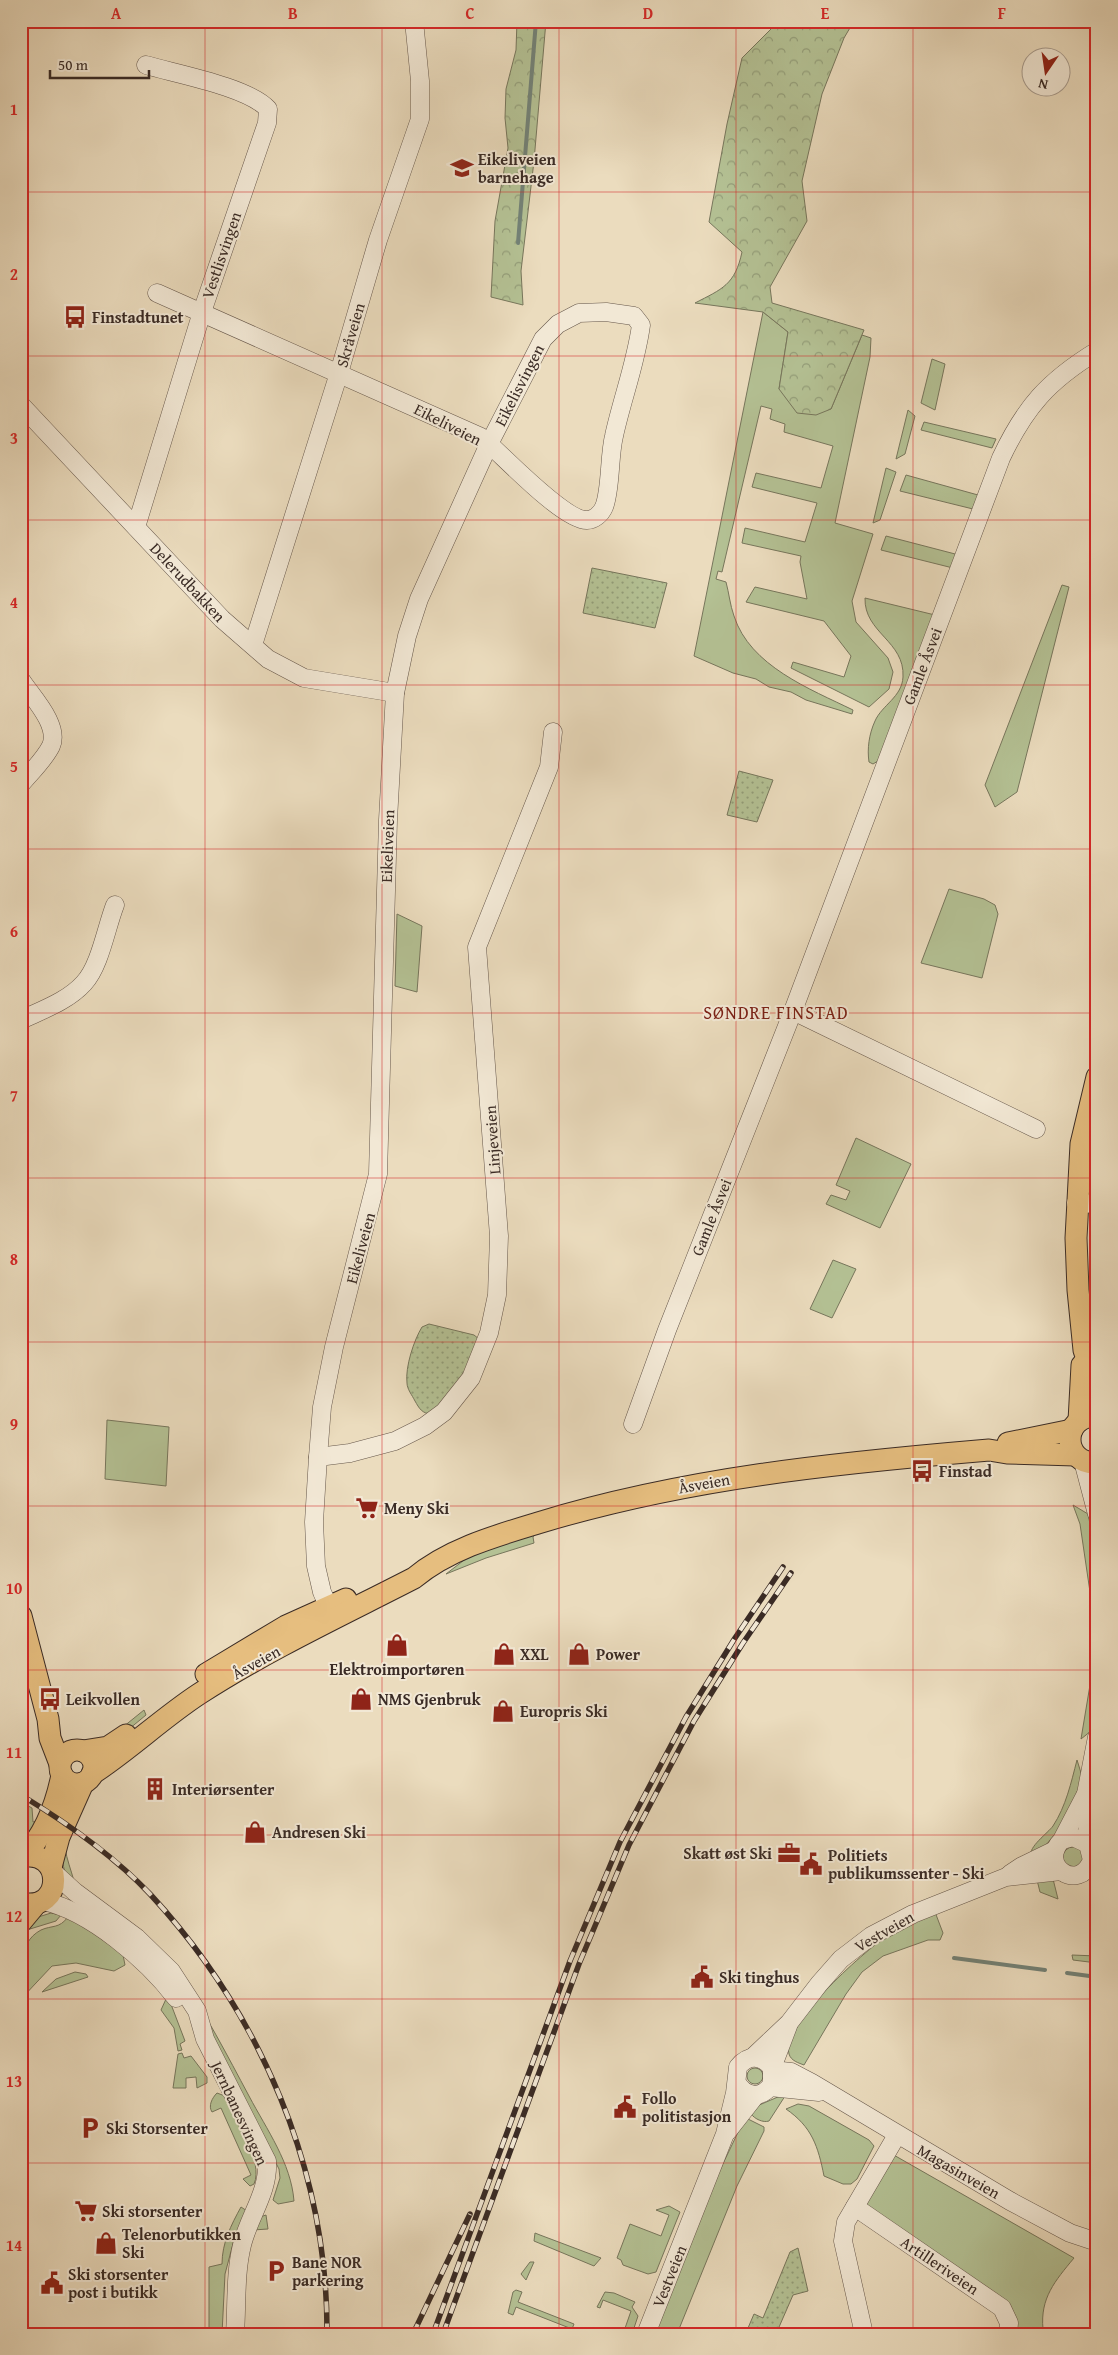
<svg xmlns="http://www.w3.org/2000/svg" width="1118" height="2355" viewBox="0 0 1118 2355" font-family="'Gentium Book Plus',serif">
  <defs>
    <pattern id="forest-crowns" width="20" height="18" patternUnits="userSpaceOnUse" patternTransform="scale(1.25)"><rect width="20" height="18" fill="#b4c194"/><path d="M2 6a3 3 0 1 1 6 0M12 15a3 3 0 1 1 6 0" fill="none" stroke="#939d79"/></pattern>
    <pattern id="park-dots" width="8" height="8" patternUnits="userSpaceOnUse" patternTransform="scale(1.25)"><rect width="8" height="8" fill="#b4c194"/><path d="M2 2h.1M6 6h.1" fill="none" stroke="#939d79" stroke-width="1.8" stroke-linecap="round"/></pattern>
  </defs>
  <rect width="100%" height="100%" fill="#ebdcbe"/>
  <filter id="stains"><feTurbulence type="fractalNoise" baseFrequency=".004" numOctaves="4"/><feColorMatrix values="0 0 0 0 .2 0 0 0 0 .09 0 0 0 0 .02 0 0 0 .5 -.17"/></filter>
  <radialGradient id="worn" r=".72"><stop offset=".6" stop-color="#630" stop-opacity="0"/><stop offset="1" stop-color="#630" stop-opacity=".3"/></radialGradient>
  <g fill="#b4c194" stroke="#77765c">
    <path d="M 763,312 L 788,332 L 779,389 L 831,409 L 862,335 L 871,338 L 870,357 L 835,523 L 873,534 L 852,601 L 856,622 L 888,658 L 893,672 L 889,689 L 869,707 L 791,668 L 793,662 L 844,677 L 851,656 L 824,621 L 746,602 L 755,587 L 807,599 L 800,562 L 801,556 L 742,543 L 745,528 L 805,542 L 817,503 L 752,487 L 756,473 L 821,488 L 833,446 L 784,432 L 785,424 L 770,419 L 772,409 L 761,406 L 722,572 L 718,571 L 716,579 L 726,582 C 729,593 730,605 734,616 C 750,666 810,689 853,710 L 852,714 L 806,700 L 791,692 L 769,687 L 756,679 L 733,673 L 694,656 Z"/>
    <polygon points="932,359 945,364 935,410 921,403"/>
    <polygon points="908,410 915,416 905,454 896,459"/>
    <polygon points="924,422 996,439 992,448 921,430"/>
    <polygon points="886,468 896,472 880,520 873,523"/>
    <polygon points="906,475 978,495 973,509 900,491"/>
    <polygon points="886,536 959,555 953,568 881,550"/>
    <polygon points="1062,585 1069,587 1017,792 995,807 985,785"/>
    <path d="M 865,598 L 935,615 L 878,761 L 873,764 L 869,762 C 867,749 869,734 875,721 C 882,705 902,697 903,677 C 905,641 864,633 865,598 Z"/>
    <polygon points="949,889 984,899 995,905 998,914 982,978 921,963"/>
    <polygon points="397,914 422,926 417,992 395,986"/>
    <polygon points="856,1138 911,1164 880,1228 826,1204 831,1195 846,1200 850,1191 836,1185"/>
    <polygon points="833,1260 856,1269 832,1318 810,1309"/>
    <polygon points="107,1420 169,1427 166,1486 105,1479"/>
    <polygon points="1073,1505 1088,1514 1097,1558 1097,1696 1091,1731 1081,1739 1092,1673 1095,1626 1080,1524"/>
    <polygon points="536,1533 533,1537 534,1543 486,1558 446,1574 472,1554"/>
    <polygon points="144,1710 146,1715 123,1734 123,1727"/>
    <path d="M 1077,1760 L 1082,1776 L 1078,1791 L 1059,1830 L 1044,1847 L 1031,1856 C 1028,1847 1048,1833 1053,1826 C 1066,1806 1071,1783 1077,1760 Z"/>
    <polygon points="21,1802 32,1808 33,1822 38,1821 21,1845"/>
    <circle cx="1073" cy="1857" r="10"/>
    <path d="M 65,1848 C 67,1860 71,1870 74,1881 C 61,1872 62,1862 65,1848 Z"/>
    <polygon points="1053,1879 1058,1899 1040,1892 1037,1880"/>
    <path d="M 935,1912 L 943,1933 L 940,1940 L 928,1940 L 883,1956 L 862,1972 L 846,1994 L 804,2065 C 799,2063 791,2061 789,2054 C 781,2024 868,1947 893,1932 C 906,1924 921,1918 935,1912 Z"/>
    <polygon points="51,1913 61,1915 56,1921 30,1929 27,1927 35,1918"/>
    <path d="M 68,1917 L 79,1922 L 123,1955 L 125,1965 L 114,1971 L 76,1963 L 52,1966 L 21,1999 C 21,1977 16,1943 41,1930 C 52,1925 59,1929 68,1917 Z"/>
    <polygon points="1072,1955 1097,1956 1097,1963 1073,1960"/>
    <polygon points="75,1972 86,1974 88,1977 42,1992 56,1979"/>
    <path d="M 180,1976 C 206,2014 227,2055 249,2096 C 267,2130 291,2163 294,2201 L 278,2204 L 273,2200 L 280,2178 L 279,2169 Z"/>
    <polygon points="166,1999 169,1999 185,2041 180,2044 182,2050 178,2051 174,2028 161,2010"/>
    <polygon points="182,2053 184,2058 191,2056 207,2077 207,2083 197,2088 196,2077 186,2078 186,2088 173,2088 178,2054"/>
    <circle cx="755" cy="2076" r="8"/>
    <path d="M 217,2093 L 225,2096 C 235,2116 264,2162 254,2184 L 250,2186 L 243,2179 L 251,2175 L 221,2108 L 212,2112 C 208,2106 212,2098 217,2093 Z"/>
    <path d="M 787,2093 L 769,2121 C 763,2123 755,2119 751,2114 L 757,2106 Z"/>
    <path d="M 798,2104 L 809,2106 L 869,2140 L 874,2146 L 857,2179 L 851,2184 L 843,2184 L 824,2176 C 818,2146 812,2127 786,2109 Z"/>
    <polygon points="748,2119 764,2127 764,2131 737,2186 677,2334 655,2334 719,2172 741,2126"/>
    <path d="M 892,2154 L 1074,2258 C 1055,2281 1040,2298 1043,2329 L 1037,2334 L 1013,2334 L 1015,2330 L 869,2208 L 866,2203 Z"/>
    <polygon points="669,2206 680,2212 656,2272 648,2274 623,2265 621,2260 617,2258 630,2224 661,2236 669,2215 656,2210"/>
    <path d="M 241,2207 L 247,2211 L 235,2236 L 225,2274 L 222,2334 L 209,2334 L 209,2267 L 222,2264 C 222,2243 231,2225 241,2207 Z"/>
    <polygon points="266,2215 268,2229 253,2230 260,2217"/>
    <polygon points="535,2233 540,2235 601,2258 594,2266 534,2241"/>
    <polygon points="530,2262 534,2262 526,2280 521,2274"/>
    <polygon points="516,2290 522,2292 518,2302 574,2324 572,2329 516,2307 513,2315 508,2313 513,2292"/>
    <polygon points="605,2292 614,2293 635,2302 632,2307 638,2316 632,2334 623,2334 631,2311 603,2300 600,2308 597,2307"/>
  </g>
  <g fill="url(#forest-crowns)" stroke="#77765c">
    <polygon points="517,21 546,21 534,161 521,271 523,305 491,297 495,221 508,148 505,118 506,89 516,50"/>
    <path d="M 779,21 L 854,21 L 844,38 L 822,94 L 802,181 L 807,221 L 770,287 L 772,303 L 864,330 L 831,409 L 816,415 L 797,413 L 779,389 L 788,332 L 763,312 L 695,303 C 722,289 735,285 742,252 L 709,222 L 727,124 L 742,58 Z"/>
  </g>
  <g fill="url(#park-dots)" stroke="#77765c">
    <polygon points="592,568 667,583 655,628 583,613"/>
    <polygon points="739,771 773,780 757,822 727,815"/>
    <path d="M 429,1324 L 474,1335 L 479,1339 L 460,1384 L 432,1414 C 422,1414 419,1408 415,1401 C 412,1395 407,1389 407,1383 C 405,1367 414,1340 422,1327 Z"/>
    <polygon points="798,2248 808,2291 793,2295 776,2334 761,2334 748,2328 754,2314 763,2318 790,2252"/>
  </g>
  <g fill="none" stroke-linecap="round" stroke-linejoin="round">
    <g stroke="#738277" stroke-width="4">
      <polyline points="518,243 536,21"/>
      <polyline points="954,1958 1045,1970"/>
      <polyline points="1067,1973 1097,1977"/>
    </g>
    <defs>
      <g id="minor">
        <polyline points="157,293 481,437 489,444 419,599 407,636 395,693 388,820 378,1174 334,1347 322,1407 318,1457 314,1522 316,1566 322,1592 334,1619"/>
        <path d="M 606,312 L 634,316 L 641,325 C 636,363 622,399 614,436 C 609,456 611,490 604,507 C 601,514 594,520 587,520 C 565,521 507,460 489,444 L 543,339 L 558,324 L 579,313 Z"/>
        <polyline points="21,405 222,619 268,659 304,678 395,693"/>
        <path d="M 136,527 L 202,312 L 267,123 L 268,109 C 248,87 177,74 146,65"/>
        <polyline points="253,645 339,373 378,240 420,119 420,81 414,21"/>
        <path d="M 21,680 C 32,697 60,725 51,746 C 44,760 31,772 21,784"/>
        <polyline points="793,1011 1036,1129"/>
        <path d="M 21,1020 C 42,1010 68,1001 84,983 C 100,966 106,928 115,905"/>
        <polyline points="1078,1182 1097,1184"/>
        <polyline points="1076,1203 1097,1204"/>
        <path d="M 633,1424 L 667,1330 L 793,1011 L 1001,458 C 1025,407 1048,381 1097,351"/>
        <polyline points="318,1457 350,1453 395,1441 425,1426 444,1412 471,1378 489,1333 497,1295 499,1236 477,947 549,767 553,732"/>
        <polyline points="1083,1461 1097,1514"/>
        <polyline points="1086,1794 1088,1844"/>
        <path d="M 1062,1840 L 1073,1837 L 1088,1844 L 1092,1860 C 1079,1894 1037,1865 1062,1840 L 1086,1794 L 1097,1737"/>
        <path d="M 53,1872 L 75,1892 L 137,1938 L 171,1971 L 197,2011 L 205,2039 L 267,2161 C 269,2192 249,2216 242,2245 C 235,2273 237,2305 235,2334"/>
        <polyline points="1010,1874 1022,1866 1055,1850"/>
        <path d="M 43,1901 C 90,1911 147,1960 176,1998"/>
        <polyline points="753,2057 789,2023 819,1984 841,1959 871,1936 913,1914 1006,1877 1061,1871"/>
        <polyline points="772,2068 788,2026"/>
        <polyline points="772,2070 791,2072 812,2083 1010,2201 1070,2233 1097,2242"/>
        <polyline points="770,2087 819,2092"/>
        <polyline points="727,2132 756,2095"/>
        <polyline points="855,2207 1002,2308 1009,2323 1008,2334"/>
        <path d="M 646,2334 L 725,2134 L 735,2093 L 738,2067 C 748,2054 762,2055 772,2068 L 772,2084 C 762,2099 746,2098 737,2083"/>
        <polyline points="864,2334 843,2241 846,2222 897,2135"/>
      </g>
      <g id="major">
        <polyline points="1097,1077 1081,1144 1076,1238 1078,1290 1084,1350 1097,1389"/>
        <path d="M 1097,1416 C 1061,1415 1061,1464 1097,1463"/>
        <polyline points="1079,1421 1082,1365"/>
        <polyline points="1008,1443 1072,1430"/>
        <polyline points="21,1616 48,1719 50,1738 60,1764"/>
        <polyline points="206,1674 286,1626 346,1599"/>
        <circle cx="77" cy="1767" r="17"/>
        <polyline points="83,1751 108,1747 126,1735"/>
        <path d="M 92,1774 C 129,1750 161,1719 199,1694 C 267,1650 342,1615 414,1578 C 449,1549 495,1536 538,1523 C 685,1478 836,1463 989,1450 L 1007,1453 L 1075,1455"/>
        <path d="M 24,1856 C 45,1834 56,1805 62,1775"/>
        <path d="M 21,1857 C 64,1847 65,1913 21,1903"/>
        <polyline points="51,1867 59,1837 83,1783"/>
        <polyline points="21,1922 36,1904"/>
      </g>
    </defs>
    <use href="#minor" stroke="#66574b" stroke-width="19"/>
    <use href="#major" stroke="#3a2b25" stroke-width="23"/>
    <use href="#minor" stroke="#f2e8d5" stroke-width="18"/>
    <use href="#major" stroke="#e6be7f" stroke-width="21"/>
    <defs>
      <g id="rail">
        <path d="M 21,1795 C 67,1823 113,1855 150,1894 C 260,2013 328,2170 327,2334"/>
        <polyline points="413,2334 470,2214"/>
        <polyline points="433,2334 570,1961 620,1842 686,1717 735,1638 783,1567"/>
        <polyline points="443,2334 579,1964 629,1845 694,1721 743,1643 791,1573"/>
      </g>
    </defs>
    <use href="#rail" stroke="#3a2b25" stroke-width="5.5"/>
    <use href="#rail" stroke="#f2e8d5" stroke-width="4" stroke-dasharray="11" stroke-linecap="butt"/>
  </g>
  <path fill="none" stroke="#d62828" stroke-width="1" stroke-opacity="0.55" d="M 205,21 L 205,2334M 382,21 L 382,2334M 559,21 L 559,2334M 736,21 L 736,2334M 913,21 L 913,2334M 21,192 L 1097,192M 21,356 L 1097,356M 21,520 L 1097,520M 21,685 L 1097,685M 21,849 L 1097,849M 21,1013 L 1097,1013M 21,1178 L 1097,1178M 21,1342 L 1097,1342M 21,1506 L 1097,1506M 21,1670 L 1097,1670M 21,1835 L 1097,1835M 21,1999 L 1097,1999M 21,2163 L 1097,2163"/>
  <defs>
    <symbol id="school-bare" viewBox="-9 -9 18 18"><path d="M0-5L7-2L0 1L-7-2ZM-4 1L0 2.5L4 1V4Q0 6-4 4Z" fill="#8f2418" stroke="#f2e8d5" stroke-width="2.5" paint-order="stroke"/></symbol>
    <symbol id="bus-bare" viewBox="-9 -9 18 18"><path d="M-5-6H5V4H4V6H2V4H-2V6H-4V4H-5ZM-3.5-4V0h7V-4ZM-3.5 1.2v1.5H-2V1.2ZM2 1.2v1.5H3.5V1.2Z" fill="#8f2418" stroke="#f2e8d5" stroke-width="2.5" paint-order="stroke"/></symbol>
    <symbol id="supermarket-bare" viewBox="-9 -9 18 18"><path d="M-6-5.5h2.5l.6 2H6L4.5 2H-2.5L-4.4-4H-6ZM-1.5 3.2a1.3 1.3 0 1 0 .1 0ZM3 3.2a1.3 1.3 0 1 0 .1 0Z" fill="#8f2418" stroke="#f2e8d5" stroke-width="2.5" paint-order="stroke"/></symbol>
    <symbol id="shop-bare" viewBox="-9 -9 18 18"><path d="M-5-2.5h2.3a2.7 3.5 0 0 1 5.4 0H5L5.5 6h-11ZM-1.5-2.5h3a1.5 2.3 0 0 0-3 0Z" fill="#8f2418" stroke="#f2e8d5" stroke-width="2.5" paint-order="stroke"/></symbol>
    <symbol id="building-bare" viewBox="-9 -9 18 18"><path d="M-4-6H4V6H1V3H-1V6H-4ZM-2.5-4.3h1.7v1.8h-1.7ZM.8-4.3h1.7v1.8H.8ZM-2.5-1h1.7V.8h-1.7ZM.8-1h1.7V.8H.8Z" fill="#8f2418" stroke="#f2e8d5" stroke-width="2.5" paint-order="stroke"/></symbol>
    <symbol id="office-bare" viewBox="-9 -9 18 18"><path d="M-6-3h4V-5.5h4V-3h4V5H-6ZM-1-4.5V-3h2v-1.5ZM-6 0V1H6V0Z" fill="#8f2418" stroke="#f2e8d5" stroke-width="2.5" paint-order="stroke"/></symbol>
    <symbol id="civic-bare" viewBox="-9 -9 18 18"><path d="M-.6-6.5H3V-4.5H.6V-3L4-1V1h2V6H-6V1h2V-1L-.6-3ZM-1.2 2.5V6h2.4V2.5Z" fill="#8f2418" stroke="#f2e8d5" stroke-width="2.5" paint-order="stroke"/></symbol>
    <symbol id="parking-bare" viewBox="-9 -9 18 18"><path d="M-3.5-5.5H1a3.5 3.5 0 0 1 0 7H-1V5.5H-3.5ZM-1-3.4V-.6H.8a1.4 1.4 0 0 0 0-2.8Z" fill="#8f2418" stroke="#f2e8d5" stroke-width="2.5" paint-order="stroke"/></symbol>
  </defs>
  <g fill-rule="evenodd">
    <use href="#school-bare" x="446" y="152" width="32" height="32"/>
    <use href="#bus-bare" x="59" y="301" width="32" height="32"/>
    <use href="#bus-bare" x="906" y="1455" width="32" height="32"/>
    <use href="#supermarket-bare" x="351" y="1492" width="32" height="32"/>
    <use href="#shop-bare" x="381" y="1629" width="32" height="32"/>
    <use href="#shop-bare" x="488" y="1638" width="32" height="32"/>
    <use href="#shop-bare" x="563" y="1638" width="32" height="32"/>
    <use href="#bus-bare" x="34" y="1683" width="32" height="32"/>
    <use href="#shop-bare" x="345" y="1683" width="32" height="32"/>
    <use href="#shop-bare" x="487" y="1695" width="32" height="32"/>
    <use href="#building-bare" x="139" y="1773" width="32" height="32"/>
    <use href="#shop-bare" x="239" y="1816" width="32" height="32"/>
    <use href="#office-bare" x="773" y="1837" width="32" height="32"/>
    <use href="#civic-bare" x="795" y="1848" width="32" height="32"/>
    <use href="#civic-bare" x="686" y="1961" width="32" height="32"/>
    <use href="#civic-bare" x="609" y="2091" width="32" height="32"/>
    <use href="#parking-bare" x="74" y="2112" width="32" height="32"/>
    <use href="#supermarket-bare" x="70" y="2195" width="32" height="32"/>
    <use href="#shop-bare" x="90" y="2227" width="32" height="32"/>
    <use href="#parking-bare" x="260" y="2255" width="32" height="32"/>
    <use href="#civic-bare" x="36" y="2267" width="32" height="32"/>
  </g>
  <g text-anchor="middle" dominant-baseline="central" stroke-width="4" stroke-linejoin="round" paint-order="stroke">
    <g font-size="16" font-weight="bold" fill="#3a2b25" stroke="#f2e8d5" text-anchor="start">
      <text x="478" y="159">Eikeliveien<tspan x="478" dy="18">barnehage</tspan></text>
      <text x="92" y="317">Finstadtunet</text>
      <text x="939" y="1471">Finstad</text>
      <text x="384" y="1508">Meny Ski</text>
      <text x="520" y="1654">XXL</text>
      <text x="596" y="1654">Power</text>
      <text x="397" y="1669" text-anchor="middle">Elektroimportøren</text>
      <text x="66" y="1699">Leikvollen</text>
      <text x="378" y="1699">NMS Gjenbruk</text>
      <text x="520" y="1711">Europris Ski</text>
      <text x="172" y="1789">Interiørsenter</text>
      <text x="272" y="1832">Andresen Ski</text>
      <text x="772" y="1853" text-anchor="end">Skatt øst Ski</text>
      <text x="828" y="1855">Politiets<tspan x="828" dy="18">publikumssenter - Ski</tspan></text>
      <text x="719" y="1977">Ski tinghus</text>
      <text x="642" y="2098">Follo<tspan x="642" dy="18">politistasjon</tspan></text>
      <text x="106" y="2128">Ski Storsenter</text>
      <text x="102" y="2211">Ski storsenter</text>
      <text x="122" y="2234">Telenorbutikken<tspan x="122" dy="18">Ski</tspan></text>
      <text x="292" y="2262">Bane NOR<tspan x="292" dy="18">parkering</tspan></text>
      <text x="68" y="2274">Ski storsenter<tspan x="68" dy="18">post i butikk</tspan></text>
    </g>
    <g font-size="16" fill="#3a2b25" stroke="#f2e8d5">
      <text transform="translate(221 255) rotate(-71)">Vestlisvingen</text>
      <text transform="translate(350 335) rotate(-74)">Skråveien</text>
      <text transform="translate(519 385) rotate(-63)">Eikelisvingen</text>
      <text transform="translate(448 424) rotate(27)">Eikeliveien</text>
      <text transform="translate(188 582) rotate(47)">Delerudbakken</text>
      <text transform="translate(922 666) rotate(-69)">Gamle Åsvei</text>
      <text transform="translate(387 846) rotate(-88)">Eikeliveien</text>
      <text transform="translate(492 1140) rotate(-94)">Linjeveien</text>
      <text transform="translate(711 1217) rotate(-68)">Gamle Åsvei</text>
      <text transform="translate(360 1248) rotate(-75)">Eikeliveien</text>
      <text transform="translate(704 1483) rotate(-10)">Åsveien</text>
      <text transform="translate(256 1662) rotate(-29)">Åsveien</text>
      <text transform="translate(884 1931) rotate(-30)">Vestveien</text>
      <text transform="translate(240 2113) rotate(65)">Jernbanesvingen</text>
      <text transform="translate(959 2171) rotate(30)">Magasinveien</text>
      <text transform="translate(940 2265) rotate(34)">Artilleriveien</text>
      <text transform="translate(669 2276) rotate(-68)">Vestveien</text>
    </g>
    <g font-size="18" letter-spacing="1" fill="#7a1f14" stroke="#f2e8d5">
      <text x="776" y="1012">SØNDRE FINSTAD</text>
    </g>
  </g>
  <rect width="1118" height="2355" fill="none" stroke="#ebdcbe" stroke-width="55"/>
  <g transform="translate(1046 72) rotate(193)"><circle r="24" fill="#f2e8d5" stroke="#a89c8f"/>
  <path d="M0-4L9 19L0 12L-9 19Z" fill="#8f2418"/>
  <text y="-8" font-size="14" font-weight="bold" text-anchor="middle" fill="#3a2b25">N</text>
  </g>
  <path d="M50 70v8h99v-8" fill="none" stroke="#3a2b25" stroke-width="2.5"/>
  <text x="58" y="70" font-size="15" fill="#3a2b25" stroke="#f2e8d5" stroke-width="4" paint-order="stroke">50 m</text>
  <rect x="28" y="28" width="1062" height="2300" fill="none" stroke="#d62828" stroke-width="2"/>
  <g font-size="16" text-anchor="middle" font-weight="bold" fill="#d62828">
    <text x="116" y="19">A</text>
    <text x="293" y="19">B</text>
    <text x="470" y="19">C</text>
    <text x="648" y="19">D</text>
    <text x="825" y="19">E</text>
    <text x="1002" y="19">F</text>
    <text x="14" y="115">1</text>
    <text x="14" y="280">2</text>
    <text x="14" y="444">3</text>
    <text x="14" y="608">4</text>
    <text x="14" y="772">5</text>
    <text x="14" y="937">6</text>
    <text x="14" y="1101">7</text>
    <text x="14" y="1265">8</text>
    <text x="14" y="1430">9</text>
    <text x="14" y="1594">10</text>
    <text x="14" y="1758">11</text>
    <text x="14" y="1922">12</text>
    <text x="14" y="2087">13</text>
    <text x="14" y="2251">14</text>
  </g>
  <rect width="100%" height="100%" filter="url(#stains)"/>
  <rect width="100%" height="100%" fill="url(#worn)"/>
</svg>
